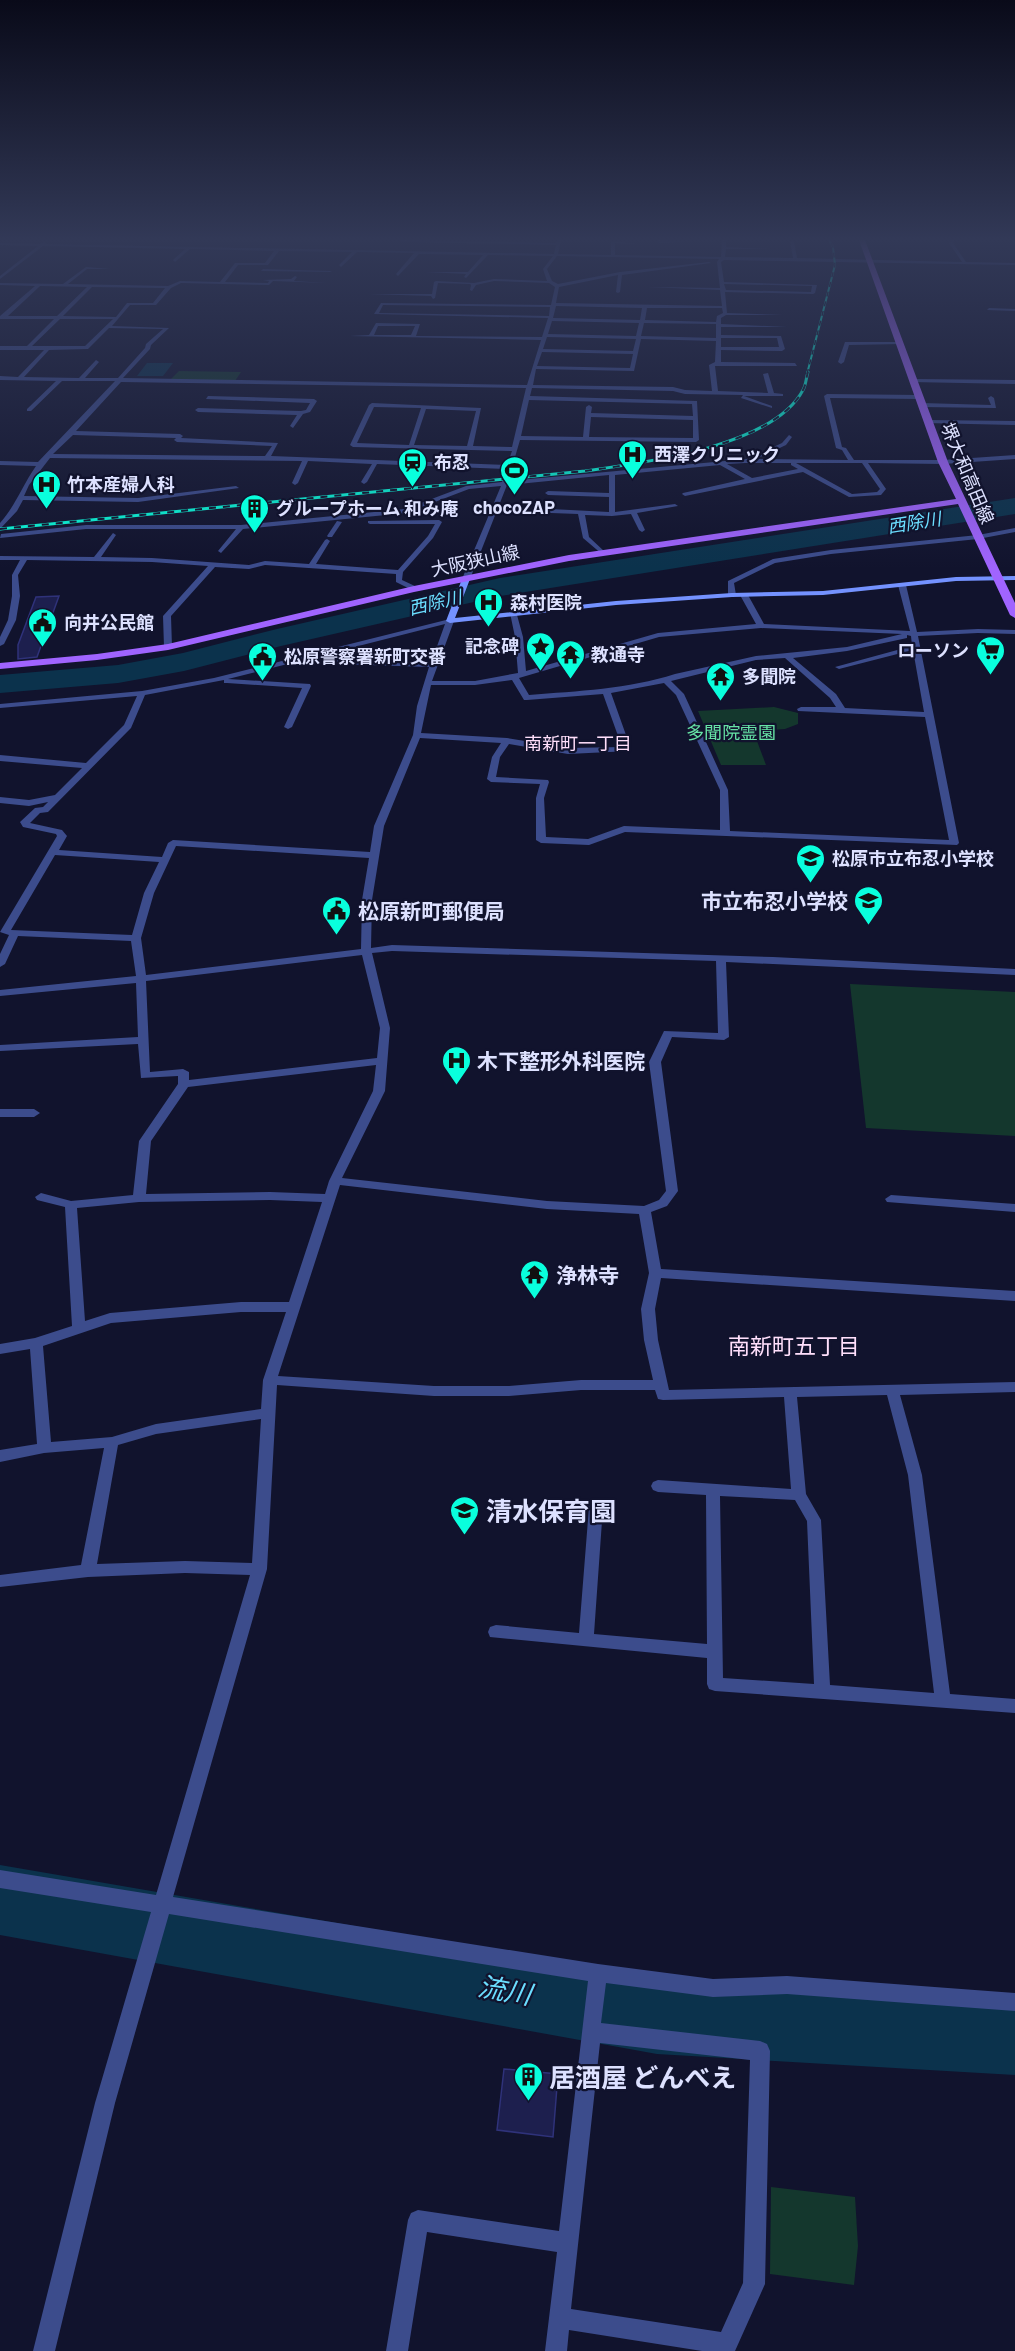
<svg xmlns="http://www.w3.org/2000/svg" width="1015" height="2351" viewBox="0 0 1015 2351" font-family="Barlow,'Noto Sans JP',sans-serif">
  <rect width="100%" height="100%" fill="#11132d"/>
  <g fill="#14372d">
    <polygon points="179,371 241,372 235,381 171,379"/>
    <polygon points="774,707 798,713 798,724 785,729 769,730 769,733 754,733 766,765 721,765 698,711"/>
    <polygon points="850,984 1015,992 1015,1136 866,1128"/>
    <polygon points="771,2187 855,2197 858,2246 854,2285 770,2274"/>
  </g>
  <polygon fill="#0b324c" points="147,363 173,363 163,376 137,376"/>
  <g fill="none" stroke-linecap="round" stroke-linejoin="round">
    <g fill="#0b324c" fill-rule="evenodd">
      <polygon points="1015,498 1015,514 500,596 281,646 184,671 118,683 0,693 0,675 118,665 183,653 277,629 500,578"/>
      <polygon points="0,1865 657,1978 1015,1999 1015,2075 657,2054 0,1935"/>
    </g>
  </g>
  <g fill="#1d1f4e" stroke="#2f327a" stroke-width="1.5">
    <polygon points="59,596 37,657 18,659 18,645 36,597"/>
    <polygon points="504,2069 558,2074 553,2137 497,2130"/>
  </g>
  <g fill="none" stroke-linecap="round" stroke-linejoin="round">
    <g fill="#3c4c8c" fill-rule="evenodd">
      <path d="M 402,240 L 556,243 L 557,240 L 561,240 L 558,254 L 611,255 L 611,242 L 613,241 L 636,244 L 615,243 L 615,255 L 721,257 L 722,240 L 726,240 L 726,247 L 769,249 L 726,249 L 725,257 L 793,258 L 790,241 L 792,240 L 794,241 L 797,258 L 962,262 L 949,243 L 950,240 L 954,240 L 953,243 L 966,262 L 1015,263 L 1015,265 L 724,260 L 721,262 L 724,282 L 817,285 L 815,293 L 813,294 L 725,292 L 727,313 L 783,315 L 726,315 L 721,318 L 721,324 L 787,327 L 721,327 L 721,335 L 781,336 L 785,349 L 782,351 L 721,350 L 721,362 L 795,363 L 797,366 L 715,366 L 718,391 L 768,393 L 763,374 L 768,373 L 774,393 L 783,394 L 783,396 L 744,396 L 772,406 L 772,408 L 741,398 L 743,395 L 685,394 L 673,391 L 532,388 L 530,396 L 697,401 L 699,440 L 696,442 L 520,440 L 508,481 L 747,459 L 782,443 L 789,435 L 792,437 L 786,445 L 756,459 L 848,460 L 842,450 L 836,448 L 824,396 L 827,394 L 919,395 L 922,397 L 919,399 L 830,398 L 842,447 L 846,448 L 854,460 L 943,460 L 1015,455 L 1015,459 L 943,464 L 868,463 L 886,489 L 881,495 L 849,497 L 803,472 L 685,496 L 682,494 L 683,493 L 745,479 L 720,465 L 615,475 L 615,512 L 675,504 L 678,506 L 637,513 L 645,530 L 642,532 L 639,530 L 631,514 L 612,516 L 585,515 L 589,537 L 605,552 L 606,553 L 603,555 L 583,538 L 578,514 L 551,513 L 548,511 L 551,509 L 609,512 L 609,497 L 548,495 L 545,493 L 548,491 L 609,493 L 609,475 L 507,485 L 470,579 L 466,581 L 462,579 L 501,486 L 469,489 L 406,513 L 243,529 L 221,553 L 218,551 L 236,529 L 86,529 L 0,538 L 1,534 L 86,525 L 241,525 L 405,509 L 466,486 L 502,482 L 506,469 L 377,464 L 367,482 L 364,484 L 361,482 L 372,464 L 308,461 L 298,483 L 295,485 L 292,483 L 302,461 L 50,458 L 29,485 L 24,496 L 138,498 L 236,486 L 239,488 L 138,502 L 23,500 L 17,511 L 0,529 L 0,523 C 16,505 22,486 36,466 L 0,465 L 0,461 L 38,462 L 115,381 L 62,381 L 31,411 L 27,411 L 27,409 L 56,381 L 0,380 L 0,376 L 18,377 L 44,350 L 0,350 L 0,346 L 27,346 L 54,319 L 0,319 L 0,316 L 35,286 L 0,285 L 0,283 L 63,284 L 86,267 L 110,269 L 87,269 L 68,284 L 168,286 L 180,281 L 220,282 L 235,263 L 265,263 L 274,251 L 190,249 L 175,262 L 173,260 L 185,249 L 43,246 L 0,279 L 0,276 L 38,246 L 0,245 L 0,243 L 41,244 L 44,242 L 46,244 L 554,254 L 556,245 L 402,242 L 400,241 ZM 279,251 L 352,252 L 339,265 L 341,267 L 357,252 L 414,253 L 396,274 L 398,276 L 419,254 L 483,255 L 468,272 L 426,272 L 466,274 L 464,277 L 466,278 L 488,255 L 553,256 L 543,269 L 547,281 L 494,279 L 474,283 L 436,281 L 434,282 L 432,294 L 369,294 L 431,296 L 433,299 L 435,298 L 438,283 L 470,284 L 471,285 L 470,290 L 472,291 L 476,285 L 494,281 L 549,283 L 555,287 L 551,305 L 381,303 L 374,314 L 548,318 L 542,337 L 416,336 L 420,324 L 376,323 L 369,335 L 350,336 L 541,340 L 527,385 L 123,378 L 150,349 L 151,345 L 169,328 L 112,326 L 130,305 L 156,305 L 171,288 L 181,283 L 269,285 L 273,281 L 327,283 L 294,281 L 297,277 L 295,276 L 291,279 L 263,280 L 269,281 L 268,283 L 225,282 L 238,265 L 268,265 ZM 557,256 L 719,259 L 717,262 L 720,288 L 648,287 L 720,290 L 722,306 L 556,303 L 559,287 L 618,275 L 616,292 L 618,293 L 620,292 L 622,275 L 711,263 L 709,262 L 620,272 L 558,284 L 552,281 L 547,269 ZM 724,284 L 812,286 L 811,292 L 726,290 ZM 40,286 L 87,287 L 57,316 L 8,316 ZM 92,287 L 165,288 L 153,303 L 127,303 L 116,317 L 63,316 ZM 383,305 L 550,307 L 549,316 L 379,313 ZM 556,306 L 642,308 L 640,320 L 553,318 ZM 647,308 L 722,308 L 723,313 L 717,316 L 716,322 L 645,320 ZM 60,319 L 113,319 L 85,346 L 32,346 ZM 552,321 L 639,323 L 636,336 L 548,334 ZM 644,323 L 716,324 L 716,338 L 641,336 ZM 378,326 L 415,326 L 411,335 L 374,335 ZM 109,328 L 163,329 L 146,344 L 145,348 L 118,378 L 85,378 L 99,362 L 96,360 L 79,378 L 24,377 L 49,350 L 88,349 ZM 547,337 L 636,339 L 633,351 L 543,349 ZM 721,338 L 777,338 L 779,347 L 721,347 ZM 641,339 L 716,341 L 715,362 L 709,365 L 712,391 L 685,390 L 673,387 L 533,385 L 536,369 L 634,371 ZM 542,352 L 633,354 L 630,368 L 537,366 ZM 121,382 L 526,388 L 512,447 L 473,446 L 481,408 L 372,403 L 369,405 L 350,445 L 353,447 L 512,451 L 507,465 L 271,456 L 278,443 L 181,438 L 183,436 L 180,434 L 76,431 ZM 529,400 L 692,404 L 693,416 L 591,413 L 592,407 L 589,405 L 586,407 L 583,437 L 521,436 ZM 374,407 L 421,408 L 409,445 L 357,443 ZM 426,409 L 476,411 L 467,446 L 414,445 ZM 591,417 L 693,420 L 693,438 L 589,437 ZM 73,435 L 176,438 L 174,440 L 177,442 L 272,446 L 265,456 L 53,454 ZM 745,463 L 791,463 L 791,465 L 798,469 L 752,478 L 727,464 ZM 796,463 L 862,463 L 880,489 L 877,492 L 852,494 Z"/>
      <polygon points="657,240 681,241 683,242 659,243"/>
      <polygon points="263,269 330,271 332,272 261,271"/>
      <polygon points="989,308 1015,309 1015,311 987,310"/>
      <polygon points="845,342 899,342 902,344 849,345 844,362 841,364 838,362"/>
      <polygon points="913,379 1015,380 1015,384 911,382"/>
      <polygon points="208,396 314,399 317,401 310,412 303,414 293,428 290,426 297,415 198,412 195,410 198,408 301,411 306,410 310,403 206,399"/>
      <polygon points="991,396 994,398 996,408 922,407 919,405 922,403 991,405 988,398"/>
      <polygon points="928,420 1015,421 1015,425 926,423"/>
      <polygon points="439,520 442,522 433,538 403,572 402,580 417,587 418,589 414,591 396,582 396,574 265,565 249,569 215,567 171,616 172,647 168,649 164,647 163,616 208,566 152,562 27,560 18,575 20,596 16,620 4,644 0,646 0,637 8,620 12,596 12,575 20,560 0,560 0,556 94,557 113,533 116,535 101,557 152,558 249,565 265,561 309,564 325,540 327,539 330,541 316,564 398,570 428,536 435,524 370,524 368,523 368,521"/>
      <polygon points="337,521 342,522 332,537 328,537 327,536"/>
      <polygon points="1015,528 1015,532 978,539 831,554 775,563 734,583 736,595 732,597 728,595 728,581 773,559 831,550 978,535"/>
      <path d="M 902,583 L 906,585 L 917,632 L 978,629 L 1015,630 L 1015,634 L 978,633 L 918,636 L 959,843 L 957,845 L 625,832 L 589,845 L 541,843 L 536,840 L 536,798 L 540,784 L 491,782 L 487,779 L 492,757 L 501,743 L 420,738 L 384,826 L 372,900 L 371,948 L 392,945 L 773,957 L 1015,969 L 1015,975 L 726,962 L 729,1037 L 724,1040 L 672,1037 L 661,1062 L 678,1191 L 667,1206 L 651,1212 L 661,1269 L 1015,1291 L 1015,1301 L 661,1278 L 655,1309 L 658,1340 L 669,1390 L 1015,1382 L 1015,1392 L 900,1395 L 922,1475 L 950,1694 L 1015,1699 L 1015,1713 L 715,1691 L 709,1689 L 707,1684 L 707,1658 L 490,1637 L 488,1632 L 490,1627 L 496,1625 L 579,1633 L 589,1507 L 591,1503 L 596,1501 L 601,1503 L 603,1507 L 594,1634 L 707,1644 L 706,1495 L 658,1492 L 653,1490 L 651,1486 L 653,1482 L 658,1480 L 791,1489 L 784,1397 L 663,1400 L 658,1399 L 655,1390 L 581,1390 L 509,1396 L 434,1396 L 277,1385 L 267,1569 L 173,1897 L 598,1964 L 713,1979 L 787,1976 L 1015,1993 L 1015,2011 L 787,1994 L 713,1997 L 606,1983 L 601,2023 L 760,2041 L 767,2044 L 770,2051 L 765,2284 L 735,2351 L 702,2351 L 569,2330 L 567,2351 L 545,2351 L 557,2252 L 427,2232 L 408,2351 L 386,2351 L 408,2220 L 411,2213 L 418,2210 L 559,2231 L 588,1981 L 169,1914 L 115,2103 L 55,2351 L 33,2351 L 95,2103 L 151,1912 L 0,1888 L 0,1870 L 156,1895 L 250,1575 L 185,1573 L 88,1577 L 0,1587 L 0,1575 L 81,1565 L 104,1448 L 44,1453 L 0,1462 L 0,1450 L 37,1444 L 30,1349 L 0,1354 L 0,1344 L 35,1338 L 72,1326 L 65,1207 L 37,1200 L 35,1197 L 41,1193 L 71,1201 L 133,1195 L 139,1141 L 178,1084 L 178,1076 L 141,1078 L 138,1044 L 0,1051 L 0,1045 L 138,1037 L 136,983 L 0,996 L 0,990 L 136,976 L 131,941 L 18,936 L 5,964 L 0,967 L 0,954 L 9,935 L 0,932 L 57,836 L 56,834 L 23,827 L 20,822 L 35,808 L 43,807 L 48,802 L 29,806 L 0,803 L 0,797 L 29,800 L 55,795 L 82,768 L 0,761 L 0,755 L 86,763 L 124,725 L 137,696 L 0,708 L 0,704 L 142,691 L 214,678 L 450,619 L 454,621 L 432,681 L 475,681 L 518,673 L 515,637 L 510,613 L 517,615 L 523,637 L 526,671 L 658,633 L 756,624 L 740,595 L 744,593 L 748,595 L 764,624 L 910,631 L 898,585 ZM 445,624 L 431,663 L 338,660 L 334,662 L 338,664 L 429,667 L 417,706 L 413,735 L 374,826 L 370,852 L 173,840 L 168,843 L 162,857 L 59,850 L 67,836 L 62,830 L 30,823 L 40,813 L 48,812 L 131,728 L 145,695 L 224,680 L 224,683 L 227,683 L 302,688 L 284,727 L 288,729 L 292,727 L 311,686 L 310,684 L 228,679 ZM 761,628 L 902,634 L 847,647 L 756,656 L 675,674 C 628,689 578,691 529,695 L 519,678 L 659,637 ZM 907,635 L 911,636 L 912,646 L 835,667 L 839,669 L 913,650 L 924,712 L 845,708 L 836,694 L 793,658 L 847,651 L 907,638 ZM 785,658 L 830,698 L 836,707 L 801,707 L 797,709 L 798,711 L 925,717 L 949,840 L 730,831 L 728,790 L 684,694 L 671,681 L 756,660 ZM 512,680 L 524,700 L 527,700 L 603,694 L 622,747 L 568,748 L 507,738 L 421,733 L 431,685 L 475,685 ZM 664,683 L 676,695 L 720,790 L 720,830 L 624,826 L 588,839 L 546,837 L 544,798 L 549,782 L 548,780 L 496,777 L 500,757 L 509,744 L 568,754 L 630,751 L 631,749 L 611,693 ZM 176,846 L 369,858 L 362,900 L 361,949 L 146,975 L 141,938 L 154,893 ZM 55,855 L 159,862 L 144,893 L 132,935 L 11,930 ZM 392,951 L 716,961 L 718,1033 L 664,1031 L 649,1062 L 666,1191 L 659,1200 L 644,1206 L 547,1201 L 342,1178 L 385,1091 L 390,1028 L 372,953 ZM 362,955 L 380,1028 L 377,1058 L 189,1080 L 189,1072 L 183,1069 L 150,1072 L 146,981 ZM 376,1065 L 373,1091 L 329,1181 L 325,1194 L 270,1192 L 146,1194 L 151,1141 L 188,1087 ZM 340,1185 L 547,1209 L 639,1214 L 649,1273 L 641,1309 L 644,1340 L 653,1380 L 581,1380 L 509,1386 L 434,1386 L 278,1376 ZM 270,1200 L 322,1202 L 289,1302 L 241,1302 L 110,1313 L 85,1321 L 77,1208 L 139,1202 ZM 241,1312 L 286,1312 L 263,1380 L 261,1409 L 156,1424 L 112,1437 L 51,1442 L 43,1346 L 111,1323 ZM 887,1395 L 908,1475 L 934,1693 L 830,1685 L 821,1520 L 806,1494 L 797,1397 ZM 261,1419 L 252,1563 L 185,1561 L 97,1564 L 118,1445 L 156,1434 ZM 720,1496 L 795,1500 L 807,1521 L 814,1684 L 723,1678 ZM 600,2043 L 750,2060 L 743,2283 L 721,2332 L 571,2309 Z"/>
      <polygon points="0,1109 34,1109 40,1113 34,1117 0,1117"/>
      <polygon points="891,1195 1015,1204 1015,1212 887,1202 885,1199"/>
    </g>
    <polygon fill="#7492ff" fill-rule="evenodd" points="1015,576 1015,580 956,581 823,595 732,597 616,605 450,623 446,621 462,579 466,577 470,579 455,618 616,601 732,593 823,591 956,577"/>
    <polygon fill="#a064ff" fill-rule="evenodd" points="859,240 865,240 948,462 1015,603 1015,618 1010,615 958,504 569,561 414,592 168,650 97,660 0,669 0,663 97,654 168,644 414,586 569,555 956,499 938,462"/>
    <defs>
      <polyline id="rail-far1" points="807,374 835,265 833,247 829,240"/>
      <path id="rail" d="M 0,529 L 585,471 C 643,463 773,447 803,390 C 806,385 806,378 808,372"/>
    </defs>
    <use href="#rail-far1" stroke="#09ffdd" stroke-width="2"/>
    <use href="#rail" stroke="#09ffdd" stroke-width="3"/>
    <use href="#rail-far1" stroke="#11132d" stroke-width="1.5" stroke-dasharray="5" stroke-linecap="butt"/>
    <use href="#rail" stroke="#11132d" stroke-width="2" stroke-dasharray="7" stroke-linecap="butt"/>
  </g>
  <linearGradient id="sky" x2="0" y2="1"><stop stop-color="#090a19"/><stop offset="0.42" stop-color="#323957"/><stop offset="1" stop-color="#323957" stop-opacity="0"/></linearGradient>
  <rect width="1015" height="569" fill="url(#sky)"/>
  <defs>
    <symbol id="hospital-pin" viewBox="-11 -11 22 30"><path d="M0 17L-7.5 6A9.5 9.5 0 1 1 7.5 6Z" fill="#09ffdd" stroke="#11132d"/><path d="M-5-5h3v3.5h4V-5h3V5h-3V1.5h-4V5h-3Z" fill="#111"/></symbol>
    <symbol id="station-pin" viewBox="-11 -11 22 30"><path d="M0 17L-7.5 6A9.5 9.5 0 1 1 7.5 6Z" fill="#09ffdd" stroke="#11132d"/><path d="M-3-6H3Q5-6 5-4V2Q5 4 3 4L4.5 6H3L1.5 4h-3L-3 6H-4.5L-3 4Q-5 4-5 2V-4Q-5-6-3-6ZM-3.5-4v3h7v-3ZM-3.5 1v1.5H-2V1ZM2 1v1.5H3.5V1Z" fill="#111"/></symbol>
    <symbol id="stadium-pin" viewBox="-11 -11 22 30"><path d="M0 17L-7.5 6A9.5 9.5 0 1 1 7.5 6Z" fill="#09ffdd" stroke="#11132d"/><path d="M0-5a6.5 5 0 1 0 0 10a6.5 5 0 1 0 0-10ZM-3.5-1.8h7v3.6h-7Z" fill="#111"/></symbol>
    <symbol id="building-pin" viewBox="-11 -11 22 30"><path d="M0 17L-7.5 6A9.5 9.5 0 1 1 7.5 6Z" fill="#09ffdd" stroke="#11132d"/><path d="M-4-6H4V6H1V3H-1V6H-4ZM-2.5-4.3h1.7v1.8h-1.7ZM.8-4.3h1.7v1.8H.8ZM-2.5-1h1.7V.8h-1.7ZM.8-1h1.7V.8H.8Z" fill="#111"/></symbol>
    <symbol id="civic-pin" viewBox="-11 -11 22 30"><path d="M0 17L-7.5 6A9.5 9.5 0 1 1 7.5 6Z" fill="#09ffdd" stroke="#11132d"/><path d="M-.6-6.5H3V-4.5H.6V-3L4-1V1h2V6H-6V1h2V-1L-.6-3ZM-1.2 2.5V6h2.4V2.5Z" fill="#111"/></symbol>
    <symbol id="sight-pin" viewBox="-11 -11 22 30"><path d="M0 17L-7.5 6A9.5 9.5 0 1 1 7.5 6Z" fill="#09ffdd" stroke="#11132d"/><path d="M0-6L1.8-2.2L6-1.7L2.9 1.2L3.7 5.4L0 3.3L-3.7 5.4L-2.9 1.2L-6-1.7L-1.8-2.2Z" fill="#111"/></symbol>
    <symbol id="supermarket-pin" viewBox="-11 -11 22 30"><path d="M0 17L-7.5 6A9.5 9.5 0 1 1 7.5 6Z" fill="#09ffdd" stroke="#11132d"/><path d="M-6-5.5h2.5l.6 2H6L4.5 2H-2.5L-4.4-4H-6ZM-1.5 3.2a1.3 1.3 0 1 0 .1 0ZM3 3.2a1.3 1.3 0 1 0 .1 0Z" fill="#111"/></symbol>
    <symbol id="temple-pin" viewBox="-11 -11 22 30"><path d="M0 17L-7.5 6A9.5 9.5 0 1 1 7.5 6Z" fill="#09ffdd" stroke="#11132d"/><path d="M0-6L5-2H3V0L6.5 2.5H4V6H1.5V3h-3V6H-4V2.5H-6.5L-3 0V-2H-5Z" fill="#111"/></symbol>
    <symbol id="school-pin" viewBox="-11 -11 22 30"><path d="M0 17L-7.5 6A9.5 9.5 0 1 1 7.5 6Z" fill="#09ffdd" stroke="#11132d"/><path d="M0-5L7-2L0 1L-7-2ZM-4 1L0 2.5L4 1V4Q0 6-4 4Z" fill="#111"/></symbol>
  </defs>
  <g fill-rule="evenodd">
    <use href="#hospital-pin" x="616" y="438" width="33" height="45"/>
    <use href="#station-pin" x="396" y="446" width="33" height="45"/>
    <use href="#stadium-pin" x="498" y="454" width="33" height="45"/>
    <use href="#hospital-pin" x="30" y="468" width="33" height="45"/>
    <use href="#building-pin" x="238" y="492" width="33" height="45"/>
    <use href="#hospital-pin" x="472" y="586" width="33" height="45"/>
    <use href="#civic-pin" x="26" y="606" width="33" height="45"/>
    <use href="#sight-pin" x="524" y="630" width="33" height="45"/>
    <use href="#supermarket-pin" x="974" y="634" width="33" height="45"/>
    <use href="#temple-pin" x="554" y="638" width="33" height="45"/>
    <use href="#civic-pin" x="246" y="640" width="33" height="45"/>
    <use href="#temple-pin" x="704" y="660" width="33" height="45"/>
    <use href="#school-pin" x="794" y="842" width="33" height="45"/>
    <use href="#school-pin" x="852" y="884" width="33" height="45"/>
    <use href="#civic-pin" x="320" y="894" width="33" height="45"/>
    <use href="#hospital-pin" x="440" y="1044" width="33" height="45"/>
    <use href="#temple-pin" x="518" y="1258" width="33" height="45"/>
    <use href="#school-pin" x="448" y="1494" width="33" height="45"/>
    <use href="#building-pin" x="512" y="2060" width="33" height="45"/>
  </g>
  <g text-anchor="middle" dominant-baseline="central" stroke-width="4.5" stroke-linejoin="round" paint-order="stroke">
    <g font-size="18" font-weight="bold" fill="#dde1ff" stroke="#11132d" text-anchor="start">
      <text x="654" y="454">西澤クリニック</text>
      <text x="434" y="462">布忍</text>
      <text x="67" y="484">竹本産婦人科</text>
      <text x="514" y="507" text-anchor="middle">chocoZAP</text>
      <text x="276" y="508">グループホーム 和み庵</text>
      <text x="510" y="602">森村医院</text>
      <text x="64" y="622">向井公民館</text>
      <text x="519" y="646" text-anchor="end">記念碑</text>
      <text x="969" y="650" text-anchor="end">ローソン</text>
      <text x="591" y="654">教通寺</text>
      <text x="284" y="656">松原警察署新町交番</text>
      <text x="742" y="676">多聞院</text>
      <text x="832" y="858">松原市立布忍小学校</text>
    </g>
    <g font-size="18" fill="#dde1ff" stroke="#11132d">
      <text transform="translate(968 473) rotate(67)">堺大和高田線</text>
      <text transform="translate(475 560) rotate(-12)">大阪狭山線</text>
    </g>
    <g font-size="18" font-style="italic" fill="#6bdeff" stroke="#11132d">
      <text transform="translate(914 522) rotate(-9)">西除川</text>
      <text transform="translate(435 602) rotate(-13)">西除川</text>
    </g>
    <g font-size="18" fill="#66e2a5" stroke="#11132d">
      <text x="731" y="732">多聞院霊園</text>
    </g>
    <g font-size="18" fill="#ffdffb" stroke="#11132d">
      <text x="578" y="743">南新町一丁目</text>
    </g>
    <g font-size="21" font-weight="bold" fill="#dde1ff" stroke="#11132d" text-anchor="start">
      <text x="848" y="900" text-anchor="end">市立布忍小学校</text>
      <text x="358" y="910">松原新町郵便局</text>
      <text x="477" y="1060">木下整形外科医院</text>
      <text x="556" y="1274">浄林寺</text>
    </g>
    <g font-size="22" fill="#ffdffb" stroke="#11132d">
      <text x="794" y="1345">南新町五丁目</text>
    </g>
    <g font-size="26" font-weight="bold" fill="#dde1ff" stroke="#11132d" text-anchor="start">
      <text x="486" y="1510">清水保育園</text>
      <text x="549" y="2076">居酒屋 どんべえ</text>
    </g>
    <g font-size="27" font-style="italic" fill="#6bdeff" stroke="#11132d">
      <text transform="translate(505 1989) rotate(10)">流川</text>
    </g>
  </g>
</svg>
